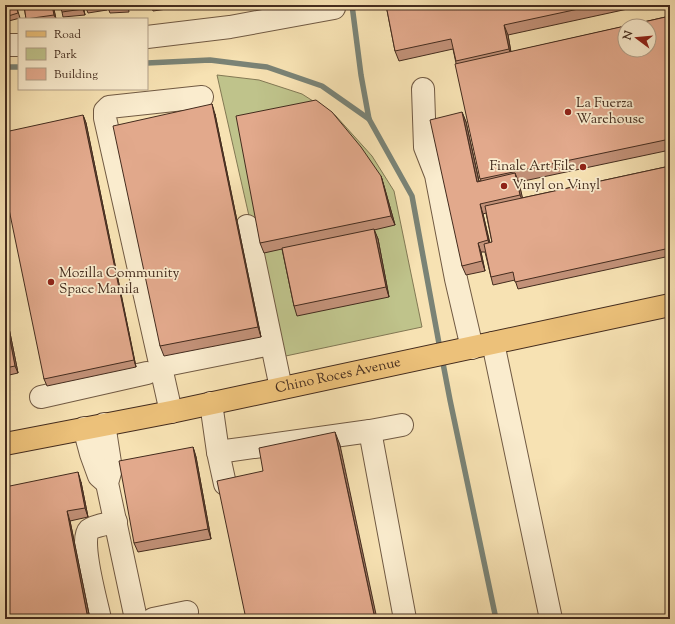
<svg xmlns="http://www.w3.org/2000/svg" width="675" height="624" viewBox="0 0 675 624" font-family="'Sorts Mill Goudy',serif">
  <rect width="100%" height="100%" fill="#f7e2b3"/>
  <filter id="stains"><feTurbulence type="fractalNoise" baseFrequency=".005" numOctaves="4"/><feColorMatrix values="0 0 0 0 .2 0 0 0 0 .09 0 0 0 0 .02 0 0 0 .5 -.17"/></filter>
  <radialGradient id="worn" r=".72"><stop offset=".6" stop-color="#630" stop-opacity="0"/><stop offset="1" stop-color="#630" stop-opacity=".3"/></radialGradient>
  <polygon fill="#bfc38b" stroke="#827854" points="217,75 259,80 302,94 335,115 372,156 394,191 422,327 281,357"/>
  <g fill="none" stroke-linecap="round" stroke-linejoin="round">
    <g stroke="#7a8376" stroke-width="5.5">
      <polyline points="352,5 361,75 369,119 412,196 440,349"/>
      <polyline points="147,63 210,60 267,67 322,86 369,119"/>
      <polyline points="5,67 19,67"/>
      <polyline points="442,358 450,400 496,619"/>
    </g>
    <defs>
      <g id="minor">
        <polyline points="147,37 230,27 334,8"/>
        <polyline points="5,45 19,45"/>
        <polyline points="423,89 425,147 436,175 456,279 472,348"/>
        <polyline points="247,226 281,388"/>
        <polyline points="493,343 551,619"/>
        <polyline points="161,366 271,344"/>
        <polyline points="41,397 147,373"/>
        <polyline points="211,403 218,452 225,484"/>
        <polyline points="171,412 105,118 105,111 109,107 202,97"/>
        <polyline points="104,424 111,469 107,483 136,619"/>
        <polyline points="84,428 91,454 99,476 107,483"/>
        <polyline points="370,431 405,619"/>
        <polyline points="218,452 370,431 402,425"/>
        <path d="M 100,619 C 97,604 79,540 89,530 C 95,525 108,524 116,522"/>
        <polyline points="153,619 187,612"/>
      </g>
      <g id="major">
        <path id="s1" d="M 5,444 L 171,412 L 670,305"/>
      </g>
    </defs>
    <use href="#minor" stroke="#715a43" stroke-width="24"/>
    <use href="#major" stroke="#442c1e" stroke-width="24"/>
    <use href="#minor" stroke="#faecce" stroke-width="22"/>
    <use href="#major" stroke="#ecc17a" stroke-width="22"/>
  </g>
  <g fill="#c29178" stroke="#442c1e" fill-rule="evenodd">
    <polygon points="5,5 16,5 20,18 5,22"/>
    <polygon points="24,5 53,5 56,19 26,19"/>
    <polygon points="83,5 85,15 63,17 62,12"/>
    <polygon points="107,5 107,10 88,13 86,8"/>
    <polygon points="107,5 128,5 129,12 110,13"/>
    <polygon points="130,5 150,5 132,9"/>
    <polygon points="151,5 174,5 174,8 153,11"/>
    <path d="M 386,5 L 646,5 L 508,35 L 511,52 L 670,16 L 670,150 L 519,182 L 522,198 L 670,166 L 670,256 L 518,289 L 515,280 L 493,285 L 491,277 L 485,252 L 481,252 L 485,271 L 466,275 L 462,266 L 462,112 L 466,122 L 479,181 L 481,181 L 453,49 L 399,61 L 395,51 ZM 486,213 L 492,242 L 490,243 L 483,214 Z"/>
    <polygon points="215,114 261,337 164,356 160,346"/>
    <polygon points="83,115 86,123 136,367 47,386 44,379"/>
    <polygon points="381,176 384,186 395,225 374,230 378,239 389,297 297,316 294,306 282,249 264,253 260,243"/>
    <polygon points="5,308 18,373 5,376"/>
    <polygon points="193,447 196,457 211,539 138,552 134,543"/>
    <polygon points="81,482 88,517 70,521 90,619 5,619"/>
  </g>
  <g fill="#9e7662" stroke="#442c1e">
    <polygon points="52,5 53,5 56,19 54,15"/>
    <polygon points="82,5 83,5 85,15 83,9"/>
    <polygon points="504,25 508,35 512,59 509,49"/>
    <polygon points="212,104 215,114 261,337 258,327"/>
    <polygon points="462,112 466,122 481,191 477,182"/>
    <polygon points="83,115 86,123 136,367 134,360"/>
    <polygon points="515,173 519,183 524,204 520,195"/>
    <polygon points="381,176 384,186 395,225 391,216"/>
    <polygon points="480,204 483,214 491,250 488,240"/>
    <polygon points="374,229 378,239 389,297 386,287"/>
    <polygon points="478,243 481,252 485,271 482,261"/>
    <polygon points="5,308 18,373 15,366 5,314"/>
    <polygon points="335,432 340,445 377,619 375,619"/>
    <polygon points="193,447 196,457 211,539 208,529"/>
    <polygon points="78,472 81,482 88,517 85,508"/>
    <polygon points="67,511 70,521 90,619 88,619"/>
  </g>
  <g fill="#e2a98c" stroke="#442c1e">
    <polygon points="5,5 16,5 18,13 5,17"/>
    <polygon points="24,5 52,5 54,15 26,19"/>
    <polygon points="60,5 82,5 83,9 62,12"/>
    <polygon points="86,5 105,5 86,8"/>
    <polygon points="107,5 127,5 128,7 108,8"/>
    <polygon points="386,5 597,5 504,25 509,49 456,61 451,39 395,51"/>
    <polygon points="670,16 670,139 480,179 455,64 625,26 625,50 649,50 649,26 626,26"/>
    <polygon points="316,100 332,112 361,147 381,176 391,216 260,243 236,116"/>
    <polygon points="212,104 258,327 160,346 113,126"/>
    <polygon points="462,112 477,182 515,173 520,195 480,204 488,240 478,243 482,261 462,266 430,120"/>
    <polygon points="83,115 134,360 44,379 5,190 5,132"/>
    <polygon points="670,166 670,248 515,282 513,272 491,277 484,244 492,242 485,206"/>
    <polygon points="374,229 386,287 294,306 282,248"/>
    <polygon points="5,314 15,366 5,368"/>
    <polygon points="335,432 375,619 246,619 217,481 263,471 259,448"/>
    <polygon points="193,447 208,529 134,543 119,461"/>
    <polygon points="78,472 85,508 67,511 88,619 5,619 5,487"/>
  </g>
  <g fill="#8f2418" stroke="#faecce" stroke-width="1.5">
    <circle cx="568" cy="112" r="4"/>
    <circle cx="583" cy="167" r="4"/>
    <circle cx="504" cy="186" r="4"/>
    <circle cx="51" cy="282" r="4"/>
  </g>
  <g text-anchor="middle" dominant-baseline="central" stroke-width="3.5" stroke-linejoin="round" paint-order="stroke">
    <g font-size="14" fill="#442c1e" stroke="#faecce" text-anchor="start">
      <text x="576" y="104">La Fuerza<tspan x="576" dy="16">Warehouse</tspan></text>
      <text x="575" y="167" text-anchor="end">Finale Art File</text>
      <text x="512" y="186">Vinyl on Vinyl</text>
      <text x="59" y="274">Mozilla Community<tspan x="59" dy="16">Space Manila</tspan></text>
    </g>
    <g font-size="14" fill="#442c1e" stroke="#faecce">
      <text stroke="none"><textPath href="#s1" startOffset="340">Chino Roces Avenue</textPath></text>
    </g>
  </g>
  <rect width="675" height="624" fill="none" stroke="#f7e2b3" stroke-width="20"/>
  <rect x="6" y="6" width="663" height="612" fill="none" stroke="#442c1e" stroke-width="2"/>
  <rect x="10" y="10" width="655" height="604" fill="none" stroke="#442c1e"/>
  <rect x="18" y="18" width="130" height="72" fill="#faecce" stroke="#b19f88"/>
  <rect x="26" y="31" width="20" height="6" fill="#ecc17a" stroke="#b19f88"/>
  <text x="54" y="38" font-size="12" fill="#442c1e">Road</text>
  <rect x="26" y="48" width="20" height="12" fill="#bfc38b" stroke="#b19f88"/>
  <text x="54" y="58" font-size="12" fill="#442c1e">Park</text>
  <rect x="26" y="68" width="20" height="12" fill="#e2a98c" stroke="#b19f88"/>
  <text x="54" y="78" font-size="12" fill="#442c1e">Building</text>
  <g transform="translate(637 38) rotate(286)"><circle r="19" fill="#faecce" stroke="#b19f88"/>
  <path d="M0-3L7 15L0 10L-7 15Z" fill="#8f2418"/>
  <text y="-6" font-size="11" font-weight="bold" text-anchor="middle" fill="#442c1e">N</text>
  </g>
  <rect width="100%" height="100%" filter="url(#stains)"/>
  <rect width="100%" height="100%" fill="url(#worn)"/>
</svg>
